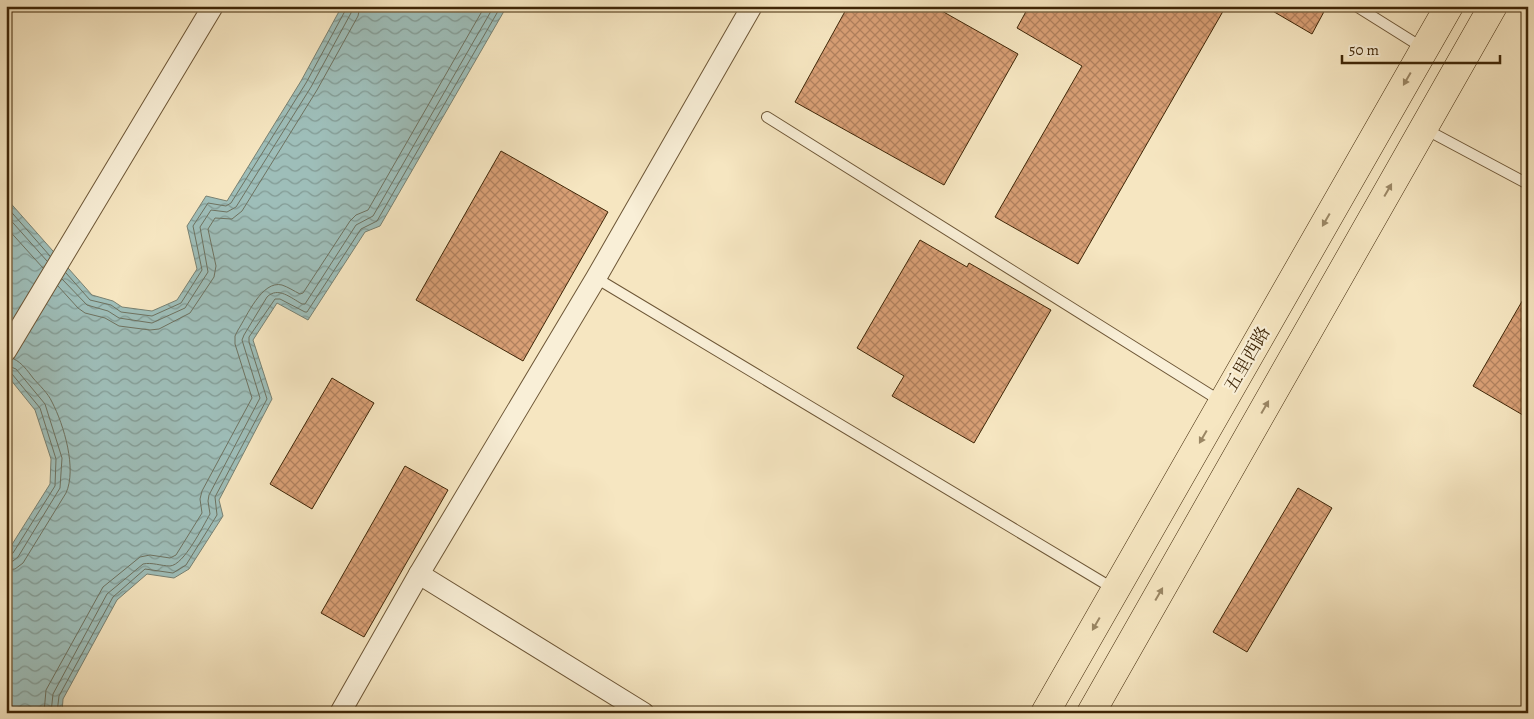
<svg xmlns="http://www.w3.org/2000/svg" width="1534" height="719" viewBox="0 0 1534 719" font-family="Alegreya,'Noto Serif SC',serif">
  <defs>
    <pattern id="water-waves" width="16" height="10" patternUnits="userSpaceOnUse" patternTransform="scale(1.25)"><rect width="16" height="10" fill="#9ebeb9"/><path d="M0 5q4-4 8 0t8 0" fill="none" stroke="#829a94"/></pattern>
    <pattern id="building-cross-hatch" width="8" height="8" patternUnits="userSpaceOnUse" patternTransform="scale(1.25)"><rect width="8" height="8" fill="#d89f75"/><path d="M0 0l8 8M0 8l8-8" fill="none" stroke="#b1815e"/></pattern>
  </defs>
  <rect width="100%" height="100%" fill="#f6e6c1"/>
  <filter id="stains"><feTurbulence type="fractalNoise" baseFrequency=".004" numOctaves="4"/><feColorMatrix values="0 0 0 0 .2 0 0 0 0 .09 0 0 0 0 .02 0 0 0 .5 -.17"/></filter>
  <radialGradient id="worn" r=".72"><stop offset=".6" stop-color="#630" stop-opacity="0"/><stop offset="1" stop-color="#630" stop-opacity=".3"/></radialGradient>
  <polygon fill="url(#water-waves)" stroke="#788172" points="342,6 507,6 380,226 365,232 308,320 277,303 253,340 272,399 219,500 223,516 189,569 174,578 147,574 117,600 63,699 62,713 6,713 6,554 50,484 51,459 35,410 6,374 6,198 92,295 113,301 122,307 152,311 177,300 197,269 187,226 206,196 227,201 301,81"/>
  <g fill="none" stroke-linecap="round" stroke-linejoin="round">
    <g stroke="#6e7260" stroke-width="1">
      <polyline points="6,206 50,256"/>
      <polyline points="6,215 47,261"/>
      <polyline points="6,227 43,268"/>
      <polyline points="66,273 90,300 111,305 121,312 152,316 181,303 202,270 193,226 208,203 226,206 231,203 306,83 345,11 346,6"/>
      <polyline points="62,279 87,305 108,311 119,318 152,323 185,308 208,272 200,227 211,210 227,212 236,207 311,87 351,13 352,6"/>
      <polyline points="58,286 78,308 85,313 105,318 119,326 150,330 159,329 190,313 214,277 216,266 208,229 215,218 232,219 242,211 317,90 358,16 360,6"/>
      <polyline points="6,365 16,369 45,404 62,458 60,488 18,557 13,561 6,562"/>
      <polyline points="6,372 12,374 40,408 56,459 55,486 13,553 6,556"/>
      <path d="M 6,570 L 15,569 L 23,563 L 66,493 C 77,469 64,425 52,402 C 48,393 39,385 33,378 C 27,370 22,363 14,359"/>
      <path d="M 44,713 L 46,690 L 103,587 L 140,557 L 150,555 L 170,558 L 176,555 L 202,513 L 200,499 L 202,491 L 252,398 L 235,344 L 235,336 L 238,330 C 247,316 262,280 282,285 C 288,287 294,291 300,294 L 303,293 L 350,221 L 356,215 L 368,210 L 485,6"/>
      <path d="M 51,713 L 53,694 L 107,594 L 143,564 C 152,562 161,566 170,566 C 184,565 203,526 210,514 L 208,501 L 209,495 L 260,398 L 242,340 L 244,335 L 267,297 C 278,286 291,298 302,304 L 305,304 L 356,225 L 373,216 L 494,6"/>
      <polyline points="57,713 59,696 113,597 145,569 173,573 186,565 217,515 215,497 267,399 249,342 249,337 275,299 280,299 305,312 307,312 361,229 377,221 501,6"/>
    </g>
  </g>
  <g fill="url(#building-cross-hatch)" stroke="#3f2607">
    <polygon points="848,6 933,6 1018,54 944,185 795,102"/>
    <polygon points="1029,6 1226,6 1078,264 995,217 1082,66 1017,28"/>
    <polygon points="1264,6 1327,6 1312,34"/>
    <polygon points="501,151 608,212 523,361 416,300"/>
    <polygon points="920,240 967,267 969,263 1051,310 974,443 892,396 904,376 857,348"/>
    <polygon points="1528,291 1528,418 1473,386"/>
    <polygon points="332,378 374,403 312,509 270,484"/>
    <polygon points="405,466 448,490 364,637 321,613"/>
    <polygon points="1298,488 1332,508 1247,652 1213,632"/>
  </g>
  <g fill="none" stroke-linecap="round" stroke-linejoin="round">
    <defs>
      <g id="lane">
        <polyline points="1356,6 1423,48"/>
        <polyline points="767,117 1222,402"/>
        <polyline points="1425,129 1528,184"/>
        <polyline points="596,278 1114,589"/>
      </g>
      <g id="street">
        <polyline points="6,351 213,6"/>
        <polyline points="419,574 644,713"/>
        <polyline points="340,713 419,574 596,278 752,6"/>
      </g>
      <g id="primary">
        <polyline points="1045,713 1449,6"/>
        <polyline points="1091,713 1493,6"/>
      </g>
    </defs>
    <use href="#lane" stroke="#6d5636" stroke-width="12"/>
    <use href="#street" stroke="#6d5636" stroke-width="22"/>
    <use href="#primary" stroke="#3f2607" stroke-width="29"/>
    <use href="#lane" stroke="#f9efd7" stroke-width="10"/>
    <use href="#street" stroke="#f9efd7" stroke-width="20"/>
    <use href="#primary" stroke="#f6e6c1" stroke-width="28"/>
  </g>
  <defs><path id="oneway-solid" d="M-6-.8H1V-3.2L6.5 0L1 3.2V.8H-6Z" transform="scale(1.25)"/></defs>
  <g fill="#9a8664">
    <use href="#oneway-solid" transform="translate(1407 79) rotate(120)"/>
    <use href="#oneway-solid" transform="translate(1388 190) rotate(-60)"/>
    <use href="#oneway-solid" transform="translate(1326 220) rotate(120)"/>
    <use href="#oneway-solid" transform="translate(1265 407) rotate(-60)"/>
    <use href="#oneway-solid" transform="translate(1203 437) rotate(120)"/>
    <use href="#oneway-solid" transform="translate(1159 594) rotate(-60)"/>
    <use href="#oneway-solid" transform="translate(1096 624) rotate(120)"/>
  </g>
  <g text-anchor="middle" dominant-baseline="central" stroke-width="4.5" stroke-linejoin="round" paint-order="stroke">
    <g font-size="18" fill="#3f2607" stroke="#f9efd7">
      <text transform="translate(1247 359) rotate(-60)">五里西路</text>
    </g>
  </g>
  <rect width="1534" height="719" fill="none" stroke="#f6e6c1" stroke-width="25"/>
  <rect x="8" y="8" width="1519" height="704" fill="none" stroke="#3f2607" stroke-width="2.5"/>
  <rect x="12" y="12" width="1509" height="694" fill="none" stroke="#3f2607"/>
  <path d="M1342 55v8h158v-8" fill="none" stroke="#3f2607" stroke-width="2.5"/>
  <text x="1349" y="55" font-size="15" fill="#3f2607" stroke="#f9efd7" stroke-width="4" paint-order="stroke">50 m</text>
  <rect width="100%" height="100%" filter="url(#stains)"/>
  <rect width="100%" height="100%" fill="url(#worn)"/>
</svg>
